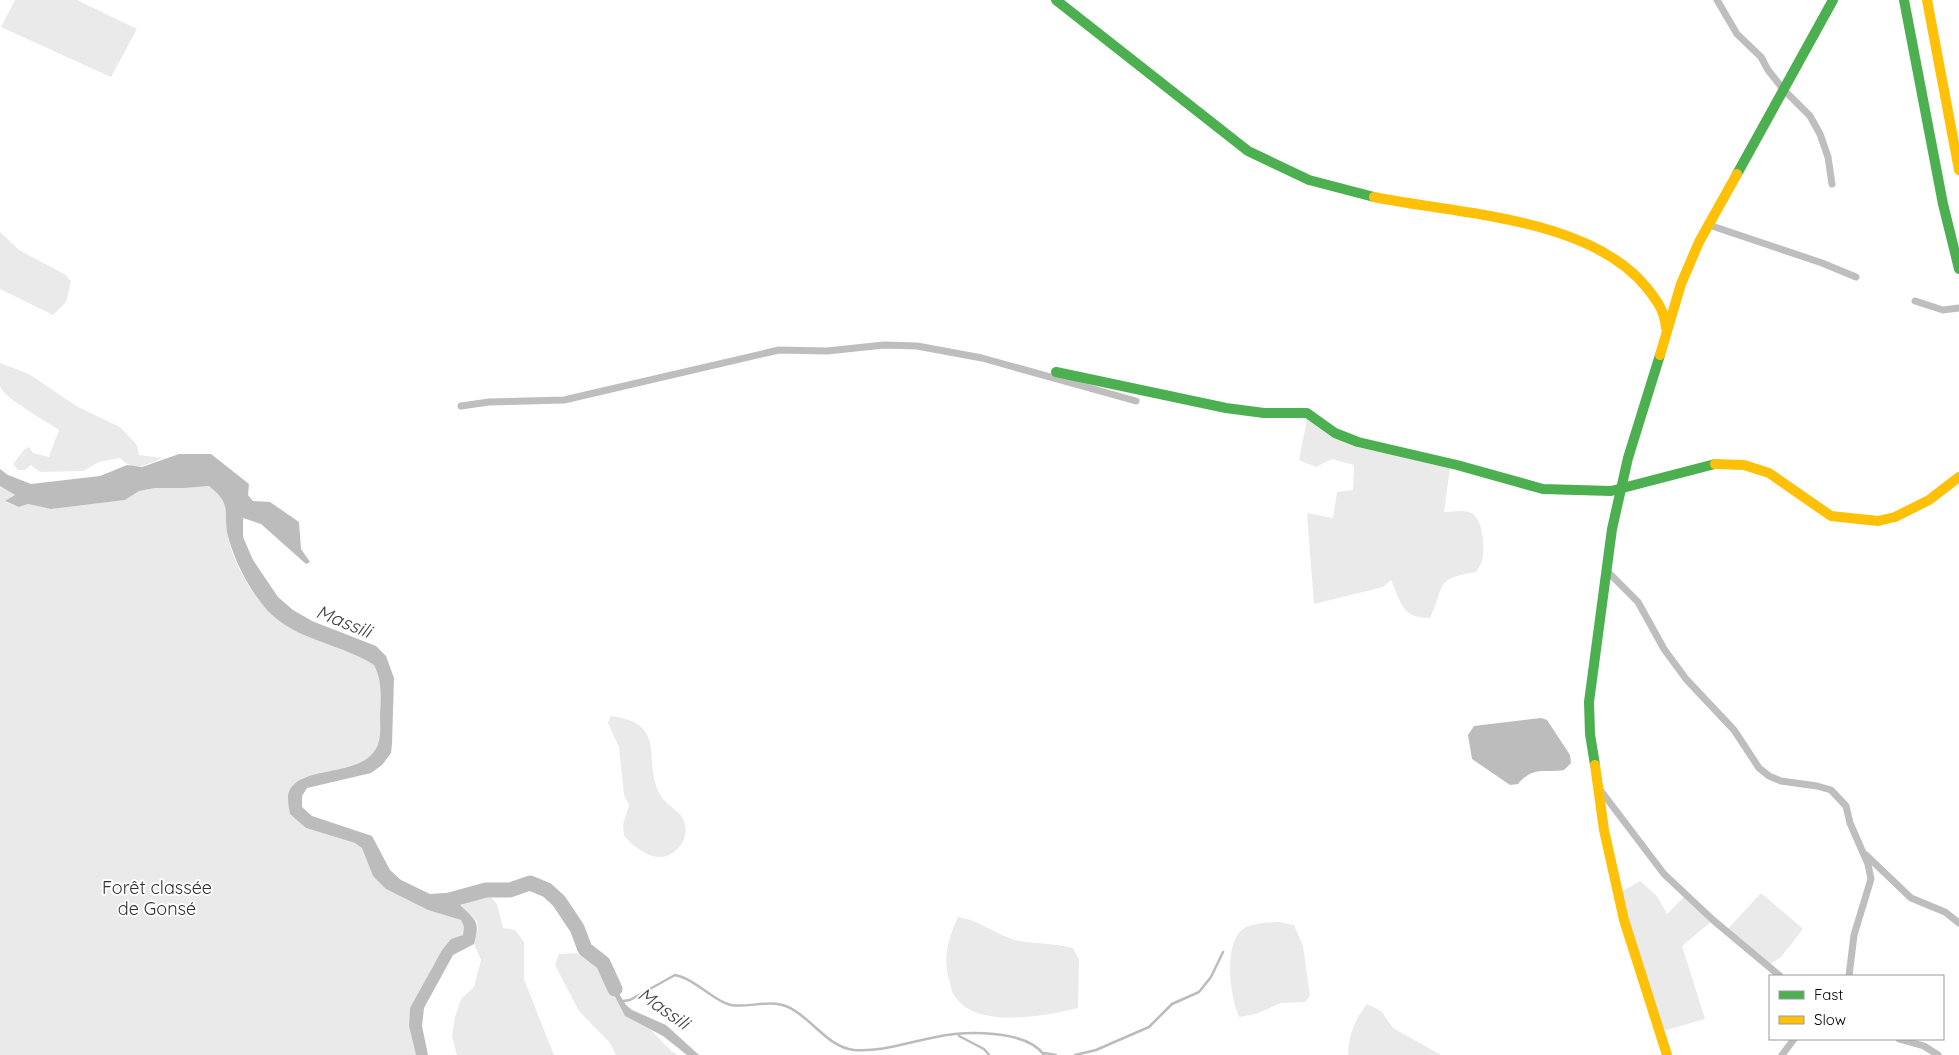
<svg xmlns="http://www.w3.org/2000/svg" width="1959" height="1055" viewBox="0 0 1959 1055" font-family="Quicksand,sans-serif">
  <rect width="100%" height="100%" fill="#fff"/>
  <g fill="#eaeaea">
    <polygon points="15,0 77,0 137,29 111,77 1,27"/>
    <polygon points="0,232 19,250 66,275 71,282 66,302 53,315 0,289"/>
    <path d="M 0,363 L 29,374 L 78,407 L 120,427 L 137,445 L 139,455 L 162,458 C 146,465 134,472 120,458 L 99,462 L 83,471 L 40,472 L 31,465 L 25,470 L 18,470 L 13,464 L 24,450 L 29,447 L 33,453 L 49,457 L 59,430 C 48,422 3,398 0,386 C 0,379 0,370 0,363 Z"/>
    <path d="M 1308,414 L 1331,430 L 1451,461 L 1444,512 C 1453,512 1463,509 1471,513 C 1484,519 1485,550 1482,561 C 1481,565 1478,568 1476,572 C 1433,579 1446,585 1430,618 C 1402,619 1401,602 1391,580 L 1383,587 L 1314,604 L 1307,513 L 1333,518 L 1337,492 L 1353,490 L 1354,465 L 1332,459 L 1316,467 L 1299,460 Z"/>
    <path d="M 0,486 L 15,495 L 5,502 L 19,507 L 28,504 L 51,509 L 125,500 L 139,491 L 155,488 L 185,488 L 209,486 C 232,503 223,512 228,537 C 233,562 250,593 268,610 C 298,639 340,643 374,665 C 382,680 381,697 380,714 C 380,722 381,732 380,741 C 372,775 316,766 292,786 L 306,828 L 355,843 L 362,848 L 386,889 L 428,910 L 461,920 L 464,927 L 463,935 L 451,939 L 442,950 L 410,1008 L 409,1026 L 416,1055 L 0,1055 Z"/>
    <path d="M 611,716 C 671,724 640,762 661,796 C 667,807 683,811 685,825 C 687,831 684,842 680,846 C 662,868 640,853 624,836 L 623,825 L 629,805 L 624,795 L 619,747 L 608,723 Z"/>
    <polygon points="1640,881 1657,896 1667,914 1686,895 1713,920 1682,946 1705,1019 1659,1032 1618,894"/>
    <polygon points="1761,893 1803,929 1781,957 1767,966 1726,931"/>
    <polygon points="479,896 492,898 497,904 503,928 515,930 524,942 524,979 527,987 554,1055 457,1055 452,1036 455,1017 461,999 474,987 481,960 474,944 478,929 477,921 461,906 470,898"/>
    <path d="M 958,917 C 980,920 997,936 1019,941 C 1037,944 1055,943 1073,948 L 1079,960 L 1078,1008 C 1045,1016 975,1030 954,995 C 951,991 951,984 949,980 C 943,956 948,939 958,917 Z"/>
    <path d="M 1278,922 L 1294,925 L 1303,946 L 1310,996 L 1305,1002 L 1281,1003 L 1256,1014 L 1239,1017 C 1230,997 1223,944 1243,929 C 1251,923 1268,923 1278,922 Z"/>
    <polygon points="577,953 594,963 604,975 625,1016 651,1030 671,1051 678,1055 616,1055 610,1043 579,1011 555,965 559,954"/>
    <path d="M 1367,1004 L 1381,1011 L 1393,1028 L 1441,1055 L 1348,1055 C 1349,1034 1354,1021 1367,1004 Z"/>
  </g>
  <g fill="#bcbcbc">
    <path d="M 179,454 L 211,454 L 249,484 L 248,495 L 253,501 L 270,502 L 299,522 L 301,549 L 310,562 L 306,564 L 261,524 L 243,518 L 243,537 L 253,560 L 278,597 L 293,610 L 312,621 L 376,646 L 386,656 L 394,678 L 392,744 L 391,753 L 382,765 L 371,773 L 307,788 L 302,796 L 302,807 L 312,816 L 372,836 L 390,870 L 401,880 L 430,894 L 445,893 L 460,896 L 461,906 C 477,921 480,922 474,944 L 453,955 L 424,1008 L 422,1026 L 428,1055 L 416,1055 L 409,1026 L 410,1008 L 442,950 L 451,939 L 463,935 L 464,927 L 461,920 L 428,910 L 386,889 L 373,876 L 362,848 L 355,843 L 306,828 L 290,814 C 289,809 288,803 288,799 C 289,760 369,783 379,741 C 381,733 380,723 380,714 C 381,697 382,680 374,665 C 340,643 297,641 268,611 C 250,591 237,566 229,540 C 221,515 235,506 209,486 L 185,488 L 155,488 L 139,491 L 125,500 L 51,509 L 28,504 L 19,507 L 5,501 L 15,495 L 0,486 L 0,469 L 8,475 L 31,484 L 100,476 L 127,465 L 142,467 Z"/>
    <path d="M 1541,718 L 1547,720 L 1570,755 L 1571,763 L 1564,770 C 1544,773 1533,766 1518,784 L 1510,785 L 1472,759 L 1468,735 L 1474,726 Z"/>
    <polygon points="609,968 618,992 626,1005 632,1010 666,1025 699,1055 687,1055 663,1036 625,1016 604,975"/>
  </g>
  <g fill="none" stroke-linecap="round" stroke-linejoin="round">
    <g stroke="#bcbcbc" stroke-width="2.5">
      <path d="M 623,1001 L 630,1000 L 675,975 C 696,979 714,1002 731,1005 C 749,1008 769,999 788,1007 C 811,1017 827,1047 854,1050 C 883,1052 908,1042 936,1037 C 964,1031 1026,1029 1044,1055"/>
      <polyline points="959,1036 984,1049 989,1055"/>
      <polyline points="1044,1053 1056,1055"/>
      <polyline points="1075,1055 1096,1050 1149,1027 1172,1004 1199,992 1211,977 1223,952"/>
    </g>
    <polyline stroke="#bcbcbc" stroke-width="15" points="442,902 486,890 510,890 530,883 547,890 559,901 577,928 585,949 603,963 615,989"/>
    <g stroke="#bebebe" stroke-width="7">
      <polyline points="1717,0 1737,34 1761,57 1768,70 1783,89 1810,116 1820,134 1828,157 1832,184"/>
      <polyline points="1709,225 1822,263 1856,277"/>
      <polyline points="1915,301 1943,310 1959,308"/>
      <polyline points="461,406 489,402 564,400 779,350 827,351 884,345 917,346 982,358 1136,401"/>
      <polyline points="1606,570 1638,602 1664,649 1686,679 1734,730 1759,768 1769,776 1781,781 1817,786 1831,790 1846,806 1850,823 1868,864 1871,879 1854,935 1849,976"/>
      <polyline points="1598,787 1664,874 1713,920 1780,976"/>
      <polyline points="1866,855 1911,898 1945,912 1959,923"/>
      <polyline points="1899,1039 1924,1046 1938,1055"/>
      <polyline points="1782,1055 1794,1039"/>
    </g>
    <g stroke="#4caf50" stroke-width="10">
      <polyline points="1056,0 1248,151 1309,180 1374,197"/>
      <polyline points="1904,0 1943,204 1959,269"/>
      <polyline points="1737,174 1833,0"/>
      <polyline points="1056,372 1226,408 1264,413 1307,413 1335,433 1358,442 1457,465 1543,489 1611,491 1715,464"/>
      <polyline points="1595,765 1590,734 1589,702 1612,529 1628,458 1660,355"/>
    </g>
    <g stroke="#ffc107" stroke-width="10">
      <polyline points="1927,0 1959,170"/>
      <path d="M 1374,197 C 1457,214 1590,217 1647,288 C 1658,302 1664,310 1666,328"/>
      <polyline points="1660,355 1681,284 1699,242 1737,174"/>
      <polyline points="1715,464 1744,465 1769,473 1831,516 1878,521 1895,517 1929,500 1959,477"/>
      <polyline points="1595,765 1604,830 1624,920 1667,1055"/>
    </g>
  </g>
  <g text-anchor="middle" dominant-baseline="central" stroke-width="4" stroke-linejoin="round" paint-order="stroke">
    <g font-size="18" fill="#2f2f2f" stroke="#fff">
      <text x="157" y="887">Forêt classée<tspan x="157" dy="21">de Gonsé</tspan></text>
    </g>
    <g font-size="19" font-style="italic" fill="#404040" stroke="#fff">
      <text transform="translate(344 621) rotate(22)">Massili</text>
      <text transform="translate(664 1008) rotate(35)">Massili</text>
    </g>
  </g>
  <rect x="1769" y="975" width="175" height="65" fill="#ffffff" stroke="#999999"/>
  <rect x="1779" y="991" width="25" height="8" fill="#4caf50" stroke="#999999"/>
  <text x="1814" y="1000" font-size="15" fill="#000000">Fast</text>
  <rect x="1779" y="1016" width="25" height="8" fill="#ffc107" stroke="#999999"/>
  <text x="1814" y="1025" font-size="15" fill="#000000">Slow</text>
</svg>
